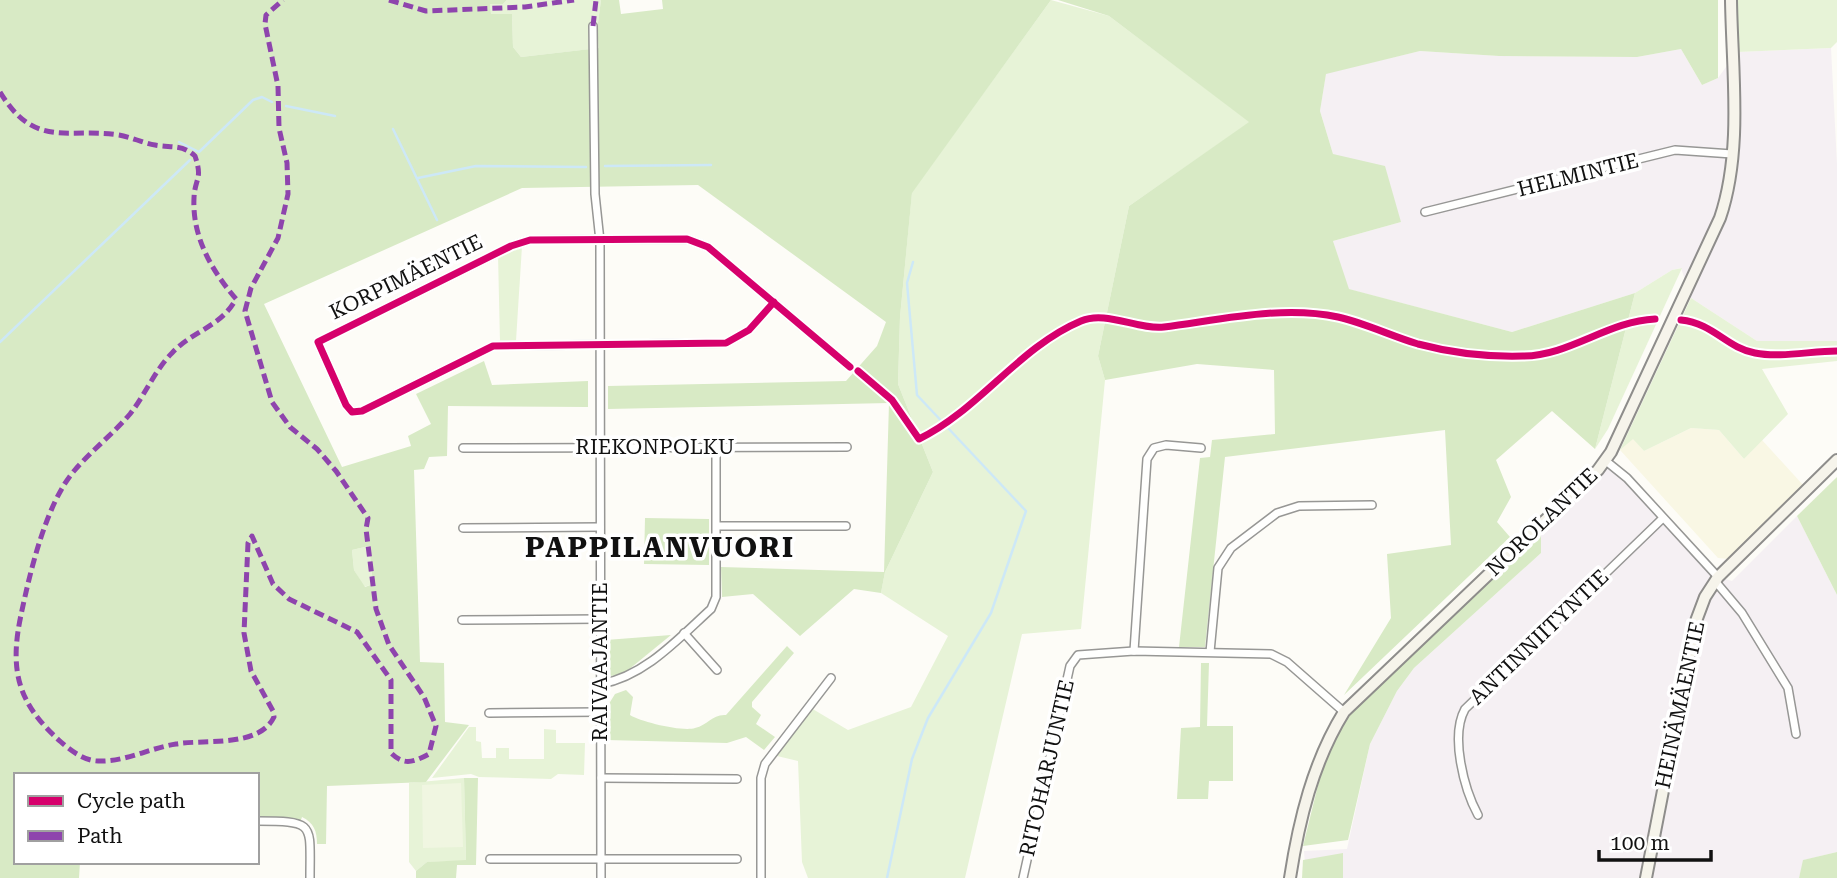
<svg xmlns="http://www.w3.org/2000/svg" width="1837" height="878" viewBox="0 0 1837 878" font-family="'Roboto Serif',serif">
  <rect width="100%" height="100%" fill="#fdfcf7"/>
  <g fill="#f5f0f3">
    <polygon points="1831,48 1837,164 1837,341 1757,341 1691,298 1681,268 1672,270 1635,293 1512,332 1348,289 1333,241 1401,222 1333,154 1320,111 1326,73 1420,51 1499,56 1637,57 1681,49 1702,85 1718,78 1737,52"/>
    <polygon points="1607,466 1623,478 1715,576 1732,581 1797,516 1837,595 1837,852 1804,860 1799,878 1306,878 1304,851 1347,849 1370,744 1397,691 1414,668 1541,553 1541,532"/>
  </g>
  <polygon fill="#f9f7e4" points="1691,428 1719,430 1744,459 1762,440 1804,486 1729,559 1718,558 1620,450 1633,438 1644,451"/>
  <g fill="#e7f3d7">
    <polygon points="507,0 601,0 597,30 600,48 521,57 513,47 512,14 491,15 490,4 503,4"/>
    <polygon points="1051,0 1109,16 1250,122 1129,206 1098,356 1105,380 1081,629 1022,634 965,878 808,878 802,862 798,761 777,756 811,708 848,730 911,707 948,636 881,593 885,572 933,472 898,384 900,317 912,192"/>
    <polygon points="1736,0 1837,0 1837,42 1831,48 1737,52"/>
    <polygon points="522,246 516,341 500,342 498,255"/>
    <polygon points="1682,268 1608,429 1595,449 1635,293 1672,270"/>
    <polygon points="1691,298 1757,341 1837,341 1837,361 1762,369 1788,414 1744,459 1719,430 1691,428 1644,451 1633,439 1620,450"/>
    <polygon points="369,546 373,584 364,587 354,570 352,550"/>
    <polygon points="469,727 476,727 476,741 481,742 482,758 496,758 496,748 509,748 509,759 544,759 544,729 556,730 556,743 585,743 584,775 558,774 551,779 479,777 471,774 432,778"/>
    <polygon points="464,778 466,861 427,862 416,871 409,862 409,783"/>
  </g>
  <g fill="#d8eac5" fill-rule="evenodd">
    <path d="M 0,0 L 507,0 L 503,4 L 490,4 L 491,14 L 512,14 L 513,47 L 521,57 L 599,48 L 597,30 L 601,0 L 619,0 L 621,14 L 663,9 L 662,0 L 1051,0 L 912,193 L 900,317 L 898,384 L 933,472 L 885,572 L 881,593 L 854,589 L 800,636 L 753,594 L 722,597 L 721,567 L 884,572 L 889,403 L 608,409 L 608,386 L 846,381 L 877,346 L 886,322 L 698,185 L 522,188 L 264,304 L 342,467 L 411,446 L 408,436 L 431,424 L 416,394 L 484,361 L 492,385 L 588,381 L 588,407 L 448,406 L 447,456 L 429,457 L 424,469 L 414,470 L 420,662 L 444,663 L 445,722 L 469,725 L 426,782 L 327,786 L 326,844 L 317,844 C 317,831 314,823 302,817 L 299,826 L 257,823 L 257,775 L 16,775 L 16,862 L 80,862 L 79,878 L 0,878 ZM 369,546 L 373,584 L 365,587 L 354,570 L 352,550 Z"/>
    <polygon points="1058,0 1718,0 1718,78 1702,85 1681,49 1637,57 1499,56 1420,51 1326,74 1320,111 1333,154 1385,166 1401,222 1333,241 1349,289 1512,332 1635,293 1595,449 1552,411 1496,460 1511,497 1497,522 1510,537 1344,695 1391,618 1387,554 1451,545 1445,430 1225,457 1205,647 1179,647 1200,458 1210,457 1212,440 1275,434 1274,370 1197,364 1105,380 1098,356 1129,206 1249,122 1109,16"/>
    <polygon points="1837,477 1837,595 1797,516"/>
    <polygon points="645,518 709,519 709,565 644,564"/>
    <polygon points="1541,532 1541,553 1414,668 1397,691 1370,744 1348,840 1303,846 1324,761 1347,715"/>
    <polygon points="671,635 622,675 610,676 606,640"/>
    <path d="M 787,646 L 794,653 L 752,702 L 752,707 L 761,715 L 756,724 L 775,737 L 764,750 L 746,737 L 727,743 L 606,740 L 607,707 L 615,694 L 626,690 L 633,697 L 630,715 C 641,722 683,732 695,728 C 708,725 712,714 726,715 Z"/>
    <polygon points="1201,663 1209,663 1207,726 1233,726 1233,781 1209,781 1208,799 1177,799 1181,728 1200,727"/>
    <polygon points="464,778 478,778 476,865 457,865 456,878 416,878 416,871 427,862 466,860"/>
    <polygon points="1837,852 1837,878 1799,878 1803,860"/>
    <polygon points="1343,853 1343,878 1302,878 1303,860"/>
  </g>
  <polygon fill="#f0f6e1" points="461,783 463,847 423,848 422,785"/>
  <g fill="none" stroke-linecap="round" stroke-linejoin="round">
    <g stroke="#cde8f7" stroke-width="2.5">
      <polyline points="286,106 335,116"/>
      <polyline points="393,129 437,220"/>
      <polyline points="179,142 199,152 253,100 262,97 272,102"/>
      <polyline points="605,166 711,165"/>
      <polyline points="418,178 476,166 586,167"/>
      <polyline points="0,342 190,160"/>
      <polyline points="887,878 912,759 928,718 991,613 1026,511 917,395 907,283 913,262"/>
    </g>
    <defs>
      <g id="street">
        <polyline points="593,26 595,194 600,241 601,878"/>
        <polyline points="1425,212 1675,150 1732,154"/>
        <polyline points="774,302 749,330 726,343 493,346 362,411 352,412 346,405 318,342 511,246 530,240 687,239 708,247 850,367"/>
        <polyline points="463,448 847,447"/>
        <polyline points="1606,461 1627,478 1718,577"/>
        <polyline points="717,526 846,526"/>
        <polyline points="463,528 600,527"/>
        <polyline points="1715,581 1742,613 1788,688 1796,734"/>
        <polyline points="462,620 600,619"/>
        <polyline points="684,633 717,670"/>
        <polyline points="1134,651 1147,459 1154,448 1166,445 1201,448"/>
        <polyline points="1210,652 1218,568 1231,548 1277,513 1299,506 1372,505"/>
        <path d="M 601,684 C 645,676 678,639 711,609 L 716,597 L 716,447"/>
        <polyline points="489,713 600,712"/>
        <polyline points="601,778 737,779"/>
        <path d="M 1478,815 C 1464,789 1450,736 1465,709 L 1663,518"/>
        <path d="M 257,821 C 316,821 310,823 310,878"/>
        <polyline points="490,859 737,859"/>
        <polyline points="761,878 761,778 765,764 831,678"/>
        <polyline points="1023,878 1070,666 1078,655 1134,651 1271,654 1287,662 1344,712"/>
      </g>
      <g id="secondary">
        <path d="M 1290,878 C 1299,820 1313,762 1344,712 L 1598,470 L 1611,452 L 1720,218 C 1743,150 1732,71 1731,0"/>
        <polyline points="1646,878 1696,621 1705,597 1718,577 1837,460"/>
      </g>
    </defs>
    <use href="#street" stroke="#979795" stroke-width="10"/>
    <use href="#secondary" stroke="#8e8d8b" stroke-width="14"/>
    <use href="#street" stroke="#fffffe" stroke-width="7"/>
    <use href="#secondary" stroke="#f6f4eb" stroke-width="10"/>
    <g stroke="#8e44ad" stroke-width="5" stroke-dasharray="10 5" stroke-linecap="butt">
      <polyline points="389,0 426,11 525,7 574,0"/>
      <polyline points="593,26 596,0"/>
      <path d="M 0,92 C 35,150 68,127 119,135 C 131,137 143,143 155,145 C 171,148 182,144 195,156 C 203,180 195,177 194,198 C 192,237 212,271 236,299 C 221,327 192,331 172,353 C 155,370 145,395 130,414 C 113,434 91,451 74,471 C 46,504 30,572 21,615 C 9,671 18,704 61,742 C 71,751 85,761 98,761 C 125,762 150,748 176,744 C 205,739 259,748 274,717 L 273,711 L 251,671 L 244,633 L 248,543 L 252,536 L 273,584 L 289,599 L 357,632 L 391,680 L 391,753 C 404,766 414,762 429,754 L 436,726 L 424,697 L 389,645 L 376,609 L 366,529 L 368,518 L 336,471 L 317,449 L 290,427 L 272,402 L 245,311 L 251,288 L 278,238 L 288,194 L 287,163 L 279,128 L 278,86 L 265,24 L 266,15 L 283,0"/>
    </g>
    <defs>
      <g id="cycleway">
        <polyline points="774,302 749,330 726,343 493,346 362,411 352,412 346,405 318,342 511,246 530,240 687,239 708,247 850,367"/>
        <path d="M 1681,320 C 1713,323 1727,348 1755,353 C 1780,358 1811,351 1837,351"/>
        <path d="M 858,371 L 892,400 L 919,439 C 979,410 1019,347 1081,321 C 1106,310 1137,330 1164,327 C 1219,320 1282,305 1338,317 C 1365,323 1391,336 1418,344 C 1452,353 1488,357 1523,356 C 1569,356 1608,321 1655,319"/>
      </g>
    </defs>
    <use href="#cycleway" stroke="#fff" stroke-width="11"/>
    <use href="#cycleway" stroke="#d6006c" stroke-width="7"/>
  </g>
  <g text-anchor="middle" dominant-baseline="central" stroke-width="7" stroke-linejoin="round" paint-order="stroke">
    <g font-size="21" fill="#111" stroke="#fff">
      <text transform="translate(1578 175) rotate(-14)">HELMINTIE</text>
      <text transform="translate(406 277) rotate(-26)">KORPIMÄENTIE</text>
      <text x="655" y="447">RIEKONPOLKU</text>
      <text transform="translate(1542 522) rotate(-44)">NOROLANTIE</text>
      <text transform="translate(1539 637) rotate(-44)">ANTINNIITYNTIE</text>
      <text transform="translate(600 662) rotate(-90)">RAIVAAJANTIE</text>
      <text transform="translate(1680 705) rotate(-78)">HEINÄMÄENTIE</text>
      <text transform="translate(1047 768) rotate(-77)">RITOHARJUNTIE</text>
    </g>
    <g font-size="28" font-weight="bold" letter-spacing="2" fill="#111" stroke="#fff">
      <text x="660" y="547">PAPPILANVUORI</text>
    </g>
  </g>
  <rect x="14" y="773" width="245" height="91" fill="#ffffff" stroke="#a0a0a0" stroke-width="2"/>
  <rect x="28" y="796" width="35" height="10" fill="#d6006c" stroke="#a0a0a0" stroke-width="2"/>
  <text x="77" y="808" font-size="21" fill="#111111">Cycle path</text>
  <rect x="28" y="831" width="35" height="10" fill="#8e44ad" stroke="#a0a0a0" stroke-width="2"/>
  <text x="77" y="843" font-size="21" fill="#111111">Path</text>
  <path d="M1599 850v10h112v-10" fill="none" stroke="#111111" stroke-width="3.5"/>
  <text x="1610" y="850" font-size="21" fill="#111111" stroke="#ffffff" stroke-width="5" paint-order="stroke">100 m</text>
</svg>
